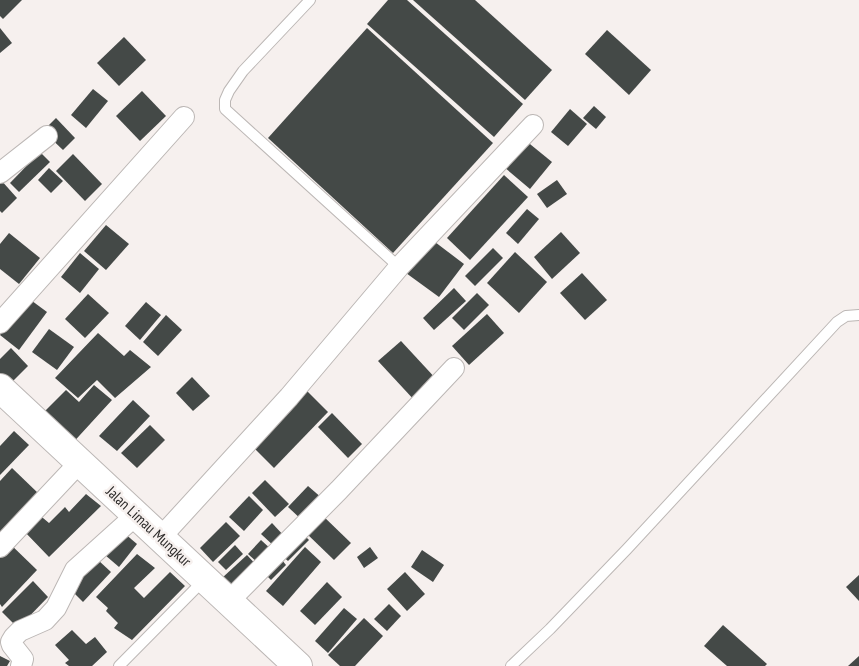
<svg xmlns="http://www.w3.org/2000/svg" width="859" height="666" viewBox="0 0 859 666" font-family="'PT Sans Narrow',sans-serif">
  <rect width="100%" height="100%" fill="#f6f0ee"/>
  <g fill="#444947">
    <polygon points="0,0 22,0 3,19 0,16"/>
    <polygon points="388,0 407,0 523,104 494,137 367,24"/>
    <polygon points="413,0 475,0 552,70 525,100"/>
    <polygon points="0,28 12,43 0,53"/>
    <polygon points="367,28 493,143 393,253 268,138"/>
    <polygon points="607,30 651,70 629,95 585,54"/>
    <polygon points="124,37 146,60 119,86 97,63"/>
    <polygon points="93,89 108,101 86,128 71,115"/>
    <polygon points="142,91 166,116 140,141 116,116"/>
    <polygon points="594,106 606,117 596,129 583,118"/>
    <polygon points="570,109 587,124 568,146 551,132"/>
    <polygon points="56,118 75,138 63,150 43,131"/>
    <polygon points="525,140 552,162 530,189 504,167"/>
    <polygon points="40,152 50,162 19,192 10,183"/>
    <polygon points="73,154 102,184 85,201 56,171"/>
    <polygon points="49,168 63,181 51,193 38,180"/>
    <polygon points="504,175 528,197 470,260 447,238"/>
    <polygon points="0,179 17,198 2,213 0,211"/>
    <polygon points="557,180 567,194 547,208 537,194"/>
    <polygon points="527,209 539,219 518,244 506,233"/>
    <polygon points="106,225 129,244 106,270 84,251"/>
    <polygon points="561,232 580,253 552,279 534,257"/>
    <polygon points="9,233 40,258 19,284 0,269 0,244"/>
    <polygon points="431,239 464,264 439,297 406,273"/>
    <polygon points="493,248 503,258 475,286 465,276"/>
    <polygon points="515,252 547,282 519,313 487,283"/>
    <polygon points="80,253 99,269 80,293 61,277"/>
    <polygon points="582,273 607,300 585,320 560,293"/>
    <polygon points="454,288 466,301 434,330 423,318"/>
    <polygon points="477,293 489,305 464,330 452,318"/>
    <polygon points="88,294 109,313 85,338 65,319"/>
    <polygon points="28,298 47,312 19,350 0,335"/>
    <polygon points="146,302 161,315 140,340 125,326"/>
    <polygon points="487,314 504,333 469,365 452,346"/>
    <polygon points="166,315 182,330 158,356 143,342"/>
    <polygon points="49,329 74,347 57,370 32,352"/>
    <polygon points="98,333 124,356 130,350 151,367 115,398 97,380 78,398 55,378"/>
    <polygon points="401,341 438,381 416,402 378,361"/>
    <polygon points="11,348 28,366 6,388 0,382 0,359"/>
    <polygon points="192,377 210,396 193,411 176,393"/>
    <polygon points="94,385 112,400 69,447 38,418 66,390 79,402"/>
    <polygon points="304,388 328,412 274,468 250,444"/>
    <polygon points="133,400 150,416 117,451 99,436"/>
    <polygon points="332,413 362,444 348,458 318,427"/>
    <polygon points="150,425 165,440 137,468 121,453"/>
    <polygon points="14,431 29,445 0,475 0,446"/>
    <polygon points="12,468 39,494 0,536 0,481"/>
    <polygon points="265,480 289,504 275,517 252,493"/>
    <polygon points="308,486 323,499 303,521 288,507"/>
    <polygon points="86,494 101,506 49,557 23,530 37,513 49,523 65,507 69,512"/>
    <polygon points="249,496 263,510 244,531 229,517"/>
    <polygon points="321,514 351,543 334,560 305,532"/>
    <polygon points="226,522 240,536 213,562 200,548"/>
    <polygon points="272,523 285,537 275,547 261,534"/>
    <polygon points="300,531 309,540 288,561 279,553"/>
    <polygon points="124,533 137,544 119,567 105,555"/>
    <polygon points="261,540 273,551 260,565 248,554"/>
    <polygon points="7,541 37,570 2,607 0,604 0,549"/>
    <polygon points="235,545 243,554 226,570 218,562"/>
    <polygon points="305,547 321,562 283,606 266,591"/>
    <polygon points="370,547 378,558 364,568 357,557"/>
    <polygon points="422,550 444,565 433,582 411,567"/>
    <polygon points="137,554 155,568 134,588 144,598 170,572 185,586 132,640 114,628 118,623 106,611 108,608 96,597"/>
    <polygon points="247,555 258,567 234,590 222,578"/>
    <polygon points="278,555 286,565 271,580 262,571"/>
    <polygon points="98,560 111,572 83,602 71,590"/>
    <polygon points="405,572 425,594 407,611 387,589"/>
    <polygon points="859,575 859,601 846,587"/>
    <polygon points="33,581 48,597 18,628 2,612"/>
    <polygon points="327,582 342,597 315,625 300,611"/>
    <polygon points="389,604 401,616 387,631 374,619"/>
    <polygon points="344,608 357,619 328,653 315,641"/>
    <polygon points="364,618 383,636 355,666 340,666 328,655"/>
    <polygon points="723,625 767,664 765,666 727,666 704,646"/>
    <polygon points="72,630 86,644 95,637 107,652 92,666 69,666 65,663 69,660 55,645"/>
    <polygon points="0,656 10,661 7,666 0,666"/>
    <polygon points="859,656 859,666 848,666"/>
  </g>
  <g fill="none" stroke-linecap="round" stroke-linejoin="round">
    <defs>
      <g id="lane">
        <polyline points="310,0 243,71 229,91 225,100 225,109 399,267"/>
        <polyline points="119,666 205,579"/>
        <polyline points="511,666 550,629 627,549 837,322 846,316 859,315"/>
      </g>
      <g id="street">
        <polyline points="0,173 47,136"/>
        <polyline points="0,323 184,117"/>
        <polyline points="161,537 289,397 399,267 533,125"/>
        <polyline points="0,547 80,462"/>
        <polyline points="229,601 339,490 454,368"/>
        <polyline points="21,666 23,659 12,645 11,642 14,637 20,631 45,620 56,608 75,570 136,515"/>
      </g>
      <polyline id="secondary" points="0,388 298,666"/>
    </defs>
    <use href="#lane" stroke="#bcb7b5" stroke-width="12"/>
    <use href="#street" stroke="#bcb7b5" stroke-width="22"/>
    <use href="#secondary" stroke="#bcb7b5" stroke-width="30"/>
    <use href="#lane" stroke="#fff" stroke-width="10"/>
    <use href="#street" stroke="#fff" stroke-width="20"/>
    <use href="#secondary" stroke="#fff" stroke-width="28"/>
  </g>
  <g text-anchor="middle" dominant-baseline="central" stroke-width="5" stroke-linejoin="round" paint-order="stroke">
    <g font-size="15" fill="#2a2827" stroke="#f6f0ee">
      <text transform="translate(149 526) rotate(43)">Jalan Limau Mungkur</text>
    </g>
  </g>
</svg>
